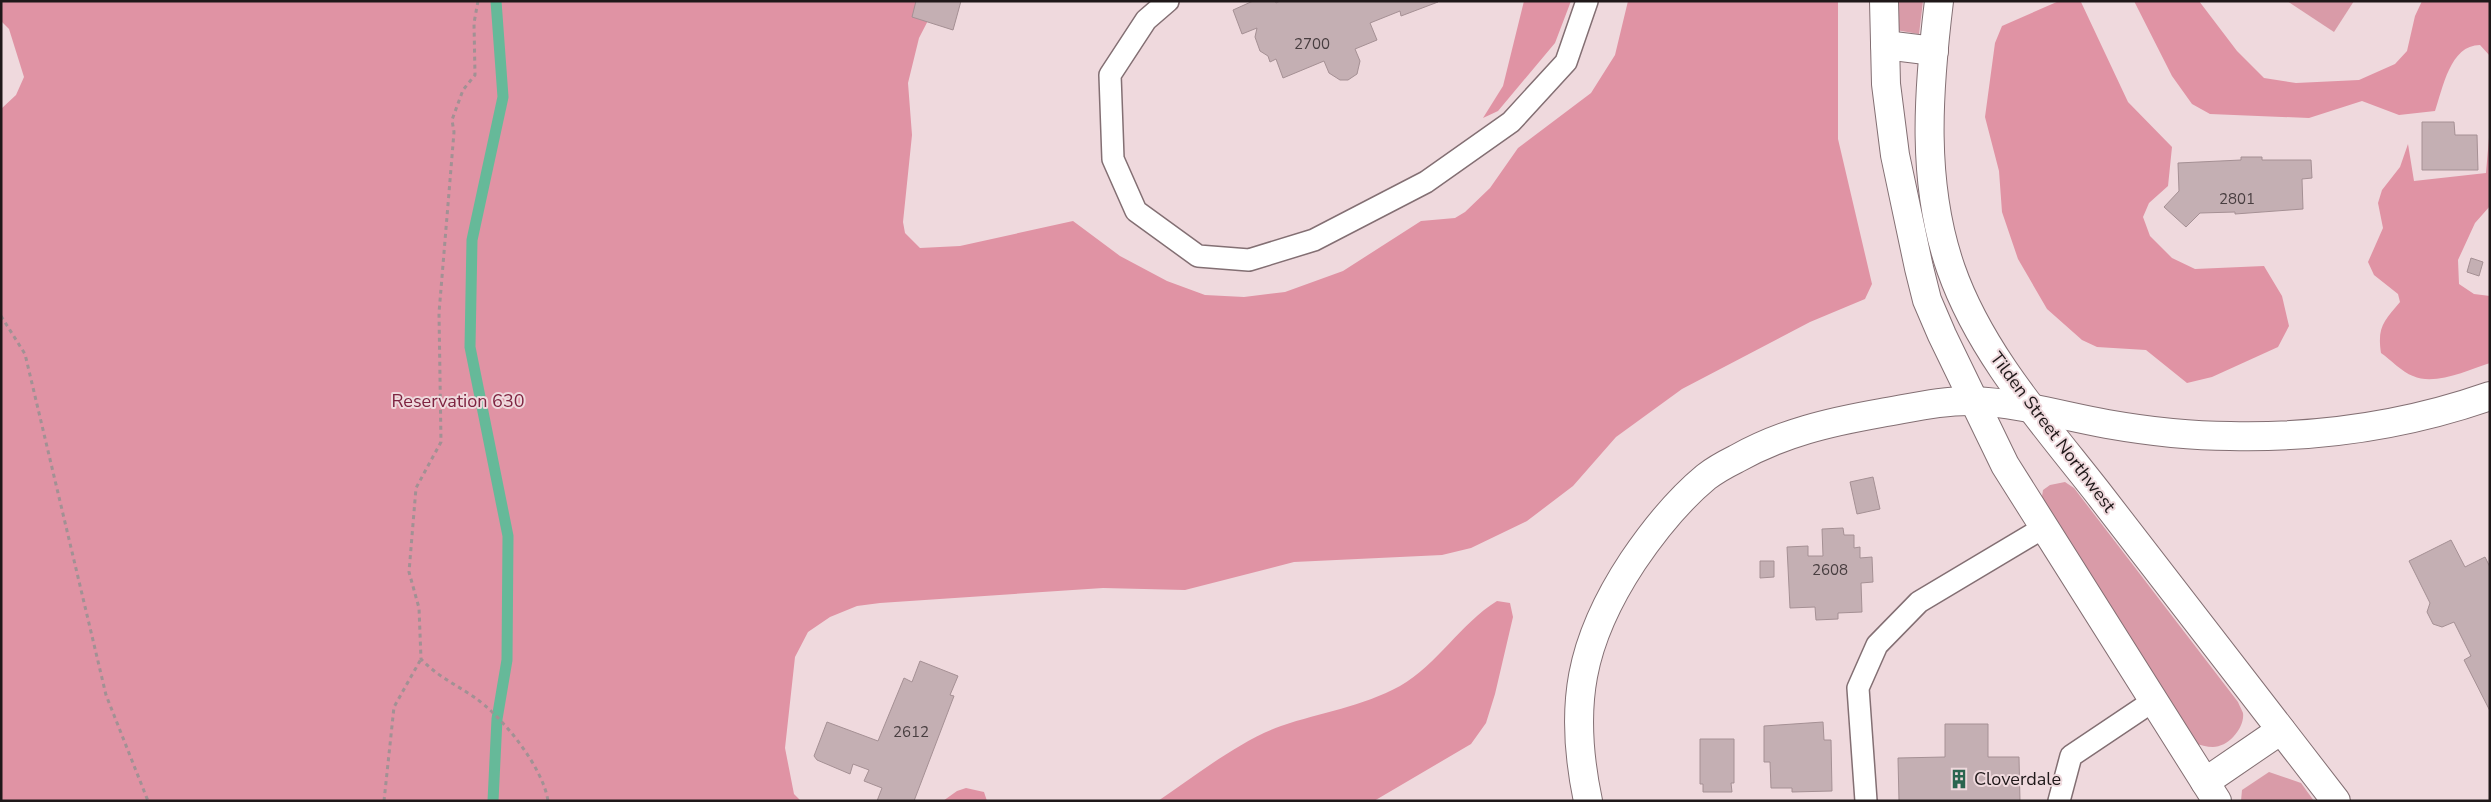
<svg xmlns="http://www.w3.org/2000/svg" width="2491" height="802" viewBox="0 0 2491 802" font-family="'Nunito Sans',sans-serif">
  <rect width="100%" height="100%" fill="#efd9dd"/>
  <g fill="#d99ba8">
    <polygon points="1897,1 1923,1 1919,34 1896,30"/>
    <polygon points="2287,1 2354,1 2334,32"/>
    <path d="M 2065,482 L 2074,488 L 2238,702 C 2239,705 2242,710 2243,713 C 2245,728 2228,747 2213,747 C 2207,747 2200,745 2194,743 L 2041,503 L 2043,490 L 2050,485 Z"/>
    <polygon points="2269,772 2301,783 2314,801 2241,801 2242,790"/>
  </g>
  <g fill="#e093a4">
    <polygon points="1,1 941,1 936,5 919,38 908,83 912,135 903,222 905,233 920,248 960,246 1073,221 1120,256 1167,281 1205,295 1244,297 1285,292 1343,271 1421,221 1455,218 1465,212 1490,188 1518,148 1591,93 1615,55 1628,1 1838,1 1838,139 1872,284 1865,299 1810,322 1682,389 1616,437 1573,486 1527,521 1471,548 1442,555 1294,562 1185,590 1103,588 880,603 857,606 830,617 808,632 795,657 785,748 794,794 801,801 1,801 1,109 16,95 24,77 9,29 1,21"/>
    <polygon points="1524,1 1571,1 1555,43 1498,111 1483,118 1503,86"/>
    <polygon points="2059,1 2081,2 2128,102 2172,147 2168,186 2149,203 2143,217 2150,236 2172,258 2195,269 2264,266 2282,296 2289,326 2278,347 2212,377 2187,383 2146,350 2097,347 2082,340 2047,309 2018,259 2002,212 1999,171 1985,117 1995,43 2002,26"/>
    <path d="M 2134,1 L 2199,1 L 2237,51 L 2264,78 L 2296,83 L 2359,80 L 2395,64 L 2407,51 L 2415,16 L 2422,1 L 2490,1 L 2490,56 L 2480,45 C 2450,45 2443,88 2435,111 L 2399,115 L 2362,101 L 2309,118 L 2210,114 L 2192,104 L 2172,76 Z"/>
    <path d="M 2490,126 L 2490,206 L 2475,223 L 2458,260 L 2459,284 L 2474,294 L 2490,296 L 2490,363 C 2468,370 2435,386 2413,376 C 2402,372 2391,360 2381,353 C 2377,327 2384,321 2400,302 L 2398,294 L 2374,275 L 2368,262 L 2383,228 L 2378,203 L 2382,190 L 2400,167 L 2408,144 L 2414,181 L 2486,173 Z"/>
    <path d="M 1497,601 L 1510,603 L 1513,617 L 1495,694 L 1486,723 L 1471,744 L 1374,801 L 1158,801 C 1195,776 1239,741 1281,726 C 1322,712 1361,707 1400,686 C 1438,664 1460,624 1497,601 Z"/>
    <polygon points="966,788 984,792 987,801 943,801 957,791"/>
  </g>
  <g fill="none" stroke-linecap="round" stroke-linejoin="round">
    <polyline stroke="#66b999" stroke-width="11" points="493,801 497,719 507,660 508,536 470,347 472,240 503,97 496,1"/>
  </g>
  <g fill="#c4afb3" stroke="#a59094">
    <polygon points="916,1 961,1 953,30 912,17"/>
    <polygon points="1253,1 1275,1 1276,3 1280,1 1438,2 1401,16 1400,11 1370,23 1377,40 1355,49 1360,61 1357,74 1348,80 1340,80 1329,73 1324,61 1283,78 1276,59 1270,62 1268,56 1260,51 1255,37 1257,28 1242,34 1233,10"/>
    <polygon points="2422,122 2454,122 2455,135 2477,135 2478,170 2422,170"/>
    <polygon points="2241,157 2262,157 2262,160 2311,160 2312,178 2302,179 2303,209 2235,214 2235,212 2200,213 2186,227 2164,207 2179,191 2178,163 2241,160"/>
    <polygon points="2471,258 2483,262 2479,276 2467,272"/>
    <polygon points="1873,477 1880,509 1857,514 1850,482"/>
    <polygon points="1843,528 1844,535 1854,535 1854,548 1860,547 1860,558 1872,557 1873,582 1861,583 1862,612 1838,613 1838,619 1816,620 1815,607 1790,608 1787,547 1808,546 1808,556 1823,556 1822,529"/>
    <polygon points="2451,540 2465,567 2485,557 2490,567 2490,711 2464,660 2471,656 2454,622 2442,627 2433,624 2427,612 2430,603 2409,561"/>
    <polygon points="1760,561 1774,561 1774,577 1760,578"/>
    <polygon points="920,661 958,676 950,695 954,696 914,801 877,801 882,788 864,781 869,770 853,764 850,774 817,760 814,756 827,722 878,741 904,678 912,682"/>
    <polygon points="1823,722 1824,740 1831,740 1832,791 1792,792 1792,788 1771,788 1770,762 1764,762 1764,726"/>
    <polygon points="1945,724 1988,724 1988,757 2019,757 2020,801 1899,801 1898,758 1945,757"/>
    <polygon points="1700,739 1734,739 1734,783 1731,783 1732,792 1703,792 1703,784 1700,784"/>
  </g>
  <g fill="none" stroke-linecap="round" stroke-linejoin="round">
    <defs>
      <g id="service">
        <polyline points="1168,1 1146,20 1110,75 1113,159 1136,211 1198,256 1249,260 1314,240 1426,182 1511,122 1566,62 1587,1"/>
        <polyline points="1866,801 1858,688 1877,645 1919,602 2043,528"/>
        <polyline points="2059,801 2071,756 2153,701"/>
      </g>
      <path id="minor" d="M 1588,801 C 1568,706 1580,641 1633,561 C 1654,530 1677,501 1706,477 C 1715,470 1726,464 1736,459 C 1782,433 1830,422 1881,413 C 1911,408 1944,400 1974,401 C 2019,403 2063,416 2107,424 C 2147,431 2189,436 2230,436 C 2318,438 2407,425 2490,396"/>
      <g id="tertiary">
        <polyline points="1884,1 1886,84 1895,155 1919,268 1927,300 1942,335 2005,465 2217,801"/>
        <path d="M 1939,1 C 1928,91 1921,183 1951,269 C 1981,355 2047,427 2102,498 C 2180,599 2258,700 2336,801"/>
        <polyline points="1885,45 1934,51"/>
        <polyline points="2205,782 2281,730"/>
      </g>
    </defs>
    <use href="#service" stroke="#836f73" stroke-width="24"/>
    <use href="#minor" stroke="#836f73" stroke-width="30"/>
    <use href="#tertiary" stroke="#836f73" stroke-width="30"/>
    <g stroke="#a29194" stroke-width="3" stroke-dasharray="4 4" stroke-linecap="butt">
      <path d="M 478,1 L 474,23 L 475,75 L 463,90 L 452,120 L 454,132 L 439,313 L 441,442 L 416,488 L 409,572 L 419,608 L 421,659 C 437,676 455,684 474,697 C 502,716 543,767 548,801"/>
      <polyline points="1,316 25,354 106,695 148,801"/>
      <polyline points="384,801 394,707 421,659"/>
    </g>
    <use href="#service" stroke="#fff" stroke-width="21"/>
    <use href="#minor" stroke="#fff" stroke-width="28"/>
    <use href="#tertiary" stroke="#fff" stroke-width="28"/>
  </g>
  <defs>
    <symbol id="building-bare" viewBox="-9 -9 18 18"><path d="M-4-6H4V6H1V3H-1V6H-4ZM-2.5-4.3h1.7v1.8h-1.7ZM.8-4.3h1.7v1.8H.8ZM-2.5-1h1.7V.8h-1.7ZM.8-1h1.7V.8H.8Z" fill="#2a654f" stroke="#efd9dd" stroke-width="2.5" paint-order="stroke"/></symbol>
  </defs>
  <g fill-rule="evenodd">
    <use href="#building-bare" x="1945" y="765" width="28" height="28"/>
  </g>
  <g text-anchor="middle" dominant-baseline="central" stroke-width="4" stroke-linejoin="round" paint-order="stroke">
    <g font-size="15" fill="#483e40">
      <text x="1312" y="44">2700</text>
      <text x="2237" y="199">2801</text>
      <text x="1830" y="570">2608</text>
      <text x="911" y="732">2612</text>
    </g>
    <g font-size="18" fill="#7e2441" stroke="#efd9dd">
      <text x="458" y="401">Reservation 630</text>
    </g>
    <g font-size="18" fill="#1f1819" stroke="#efd9dd">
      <text transform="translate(2053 432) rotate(53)">Tilden Street Northwest</text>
    </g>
    <g font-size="18" fill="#1f1819" stroke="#efd9dd" text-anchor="start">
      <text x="1974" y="779">Cloverdale</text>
    </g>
  </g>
  <rect width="2491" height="802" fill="none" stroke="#1f1819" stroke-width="5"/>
</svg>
